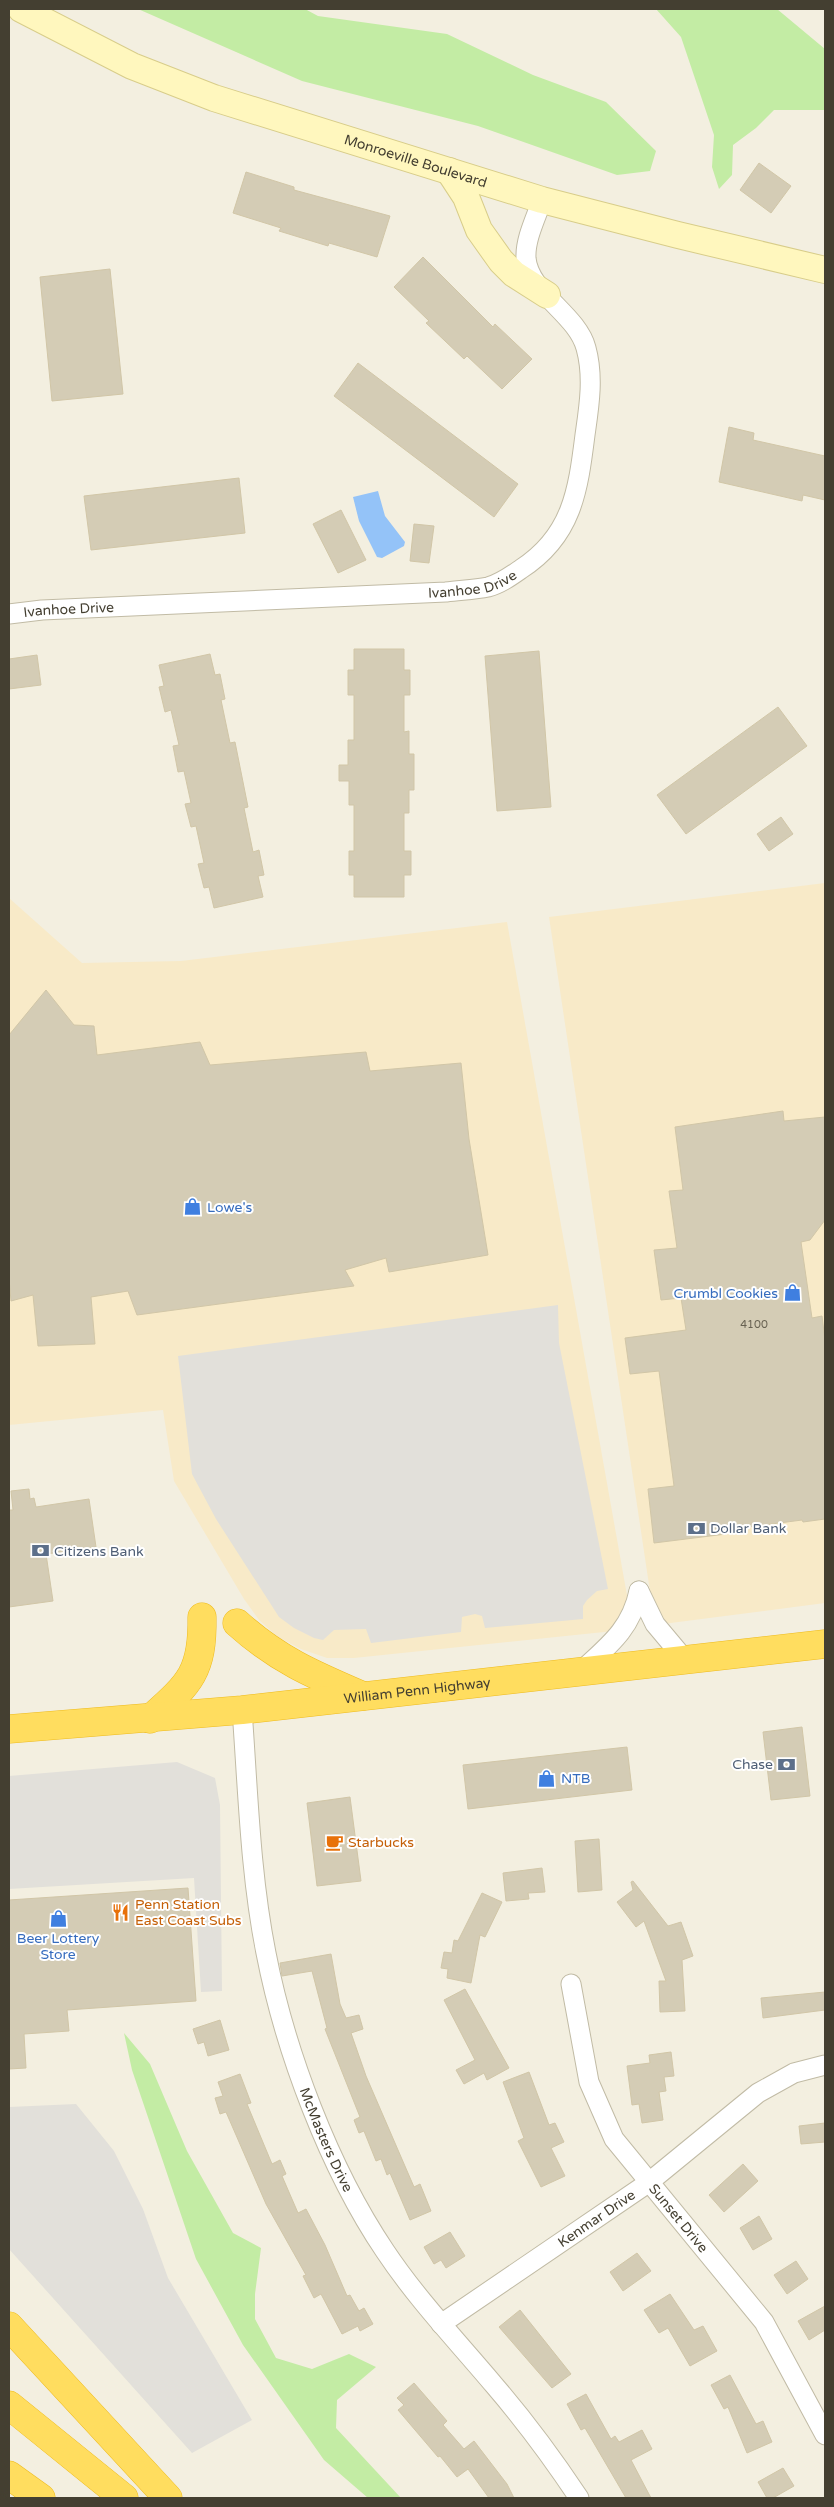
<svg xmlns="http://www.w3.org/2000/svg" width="834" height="2507" viewBox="0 0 834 2507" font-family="'Varela Round',sans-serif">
  <rect width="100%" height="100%" fill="#f3efe0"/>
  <g fill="#f8eac8">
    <polygon points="825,883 825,1603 655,1625 549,917"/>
    <polygon points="9,898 82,963 181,961 507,922 633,1629 354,1658 327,1658 301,1649 278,1637 259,1620 244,1599 174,1481 163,1410 9,1425"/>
  </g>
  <g fill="#c3eca4">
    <polygon points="138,9 305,9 318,16 447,34 533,75 606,102 656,151 650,171 617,175 478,126 302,81"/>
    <polygon points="656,9 777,9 825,49 825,110 774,110 756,128 733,145 732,175 719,189 712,167 714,135 681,37"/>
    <polygon points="124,2033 150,2064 187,2151 233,2233 261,2248 255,2294 255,2319 276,2358 312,2369 349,2354 376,2367 337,2400 336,2428 401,2498 368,2498 324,2460 243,2345 196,2259 132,2070"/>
  </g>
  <g fill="#e2e0da">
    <polygon points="558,1305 559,1343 608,1589 597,1591 587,1600 583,1606 583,1619 485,1628 482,1616 475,1614 462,1617 461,1632 371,1643 366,1629 334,1630 323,1640 314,1638 294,1628 279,1617 216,1519 192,1474 178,1356"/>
    <polygon points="177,1762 215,1778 220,1805 222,1991 201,1992 194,1878 9,1889 9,1776"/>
    <polygon points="76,2104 114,2151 143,2209 168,2278 252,2420 192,2453 9,2249 9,2107"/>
  </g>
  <polygon fill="#94c3f8" points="378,491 385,516 405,542 404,546 382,558 377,557 359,521 353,497"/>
  <g fill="#d4ccb5" stroke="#d1c6a7">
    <polygon points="759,163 791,186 771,213 740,190"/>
    <polygon points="246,172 294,187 294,190 390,216 377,257 329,243 328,246 279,231 281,228 233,213"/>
    <polygon points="423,257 493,327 495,324 532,359 502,389 467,356 464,359 426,323 429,321 394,287"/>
    <polygon points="110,269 123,394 52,401 40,277"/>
    <polygon points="358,363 518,484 494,517 334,396"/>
    <polygon points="729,427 754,433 753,440 825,456 825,500 803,495 802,501 719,482"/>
    <polygon points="239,478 245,533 91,550 84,496"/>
    <polygon points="341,510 366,560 338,573 313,524"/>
    <polygon points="414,524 434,526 429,563 410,561"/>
    <polygon points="354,649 404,649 404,670 410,670 410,695 404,695 404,732 409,731 409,754 414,754 414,790 409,790 409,813 404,813 404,851 411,851 411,875 404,875 404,897 354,897 354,875 349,875 349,851 354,851 354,805 349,805 349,781 339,781 339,765 348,765 348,740 354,740 354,695 348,695 348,670 354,670"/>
    <polygon points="539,651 551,807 497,811 485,656"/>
    <polygon points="210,654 215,675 220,674 225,699 221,700 230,743 235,742 248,807 244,808 253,852 259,850 264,875 258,876 263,897 214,908 209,887 204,888 198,864 204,863 196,826 191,827 185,804 191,803 184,771 178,772 173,746 179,745 171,710 165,712 159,687 164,686 159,665"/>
    <polygon points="37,655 41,685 9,689 9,659"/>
    <polygon points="778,707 807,746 686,834 657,795"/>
    <polygon points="781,817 793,834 769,851 757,834"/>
    <polygon points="46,990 74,1025 94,1026 97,1055 200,1042 210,1065 366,1052 370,1071 461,1063 469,1139 488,1255 389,1272 386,1258 345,1270 354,1286 137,1315 128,1291 91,1297 95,1344 38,1346 33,1295 11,1301 9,1279 9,1035"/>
    <polygon points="783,1111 784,1121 825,1117 825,1220 810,1240 801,1242 812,1318 822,1316 825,1340 825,1519 803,1522 802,1520 726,1530 726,1534 654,1543 648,1489 674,1486 659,1371 630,1374 625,1338 686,1330 681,1298 661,1300 654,1250 677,1248 669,1191 683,1190 675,1127"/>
    <polygon points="29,1489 30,1499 34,1498 36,1507 89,1499 96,1547 46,1554 53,1601 9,1607 9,1510 13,1510 11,1491"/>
    <polygon points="802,1727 810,1796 771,1800 763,1732"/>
    <polygon points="627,1747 632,1790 468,1809 463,1765"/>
    <polygon points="350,1797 361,1881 317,1886 307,1803"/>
    <polygon points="599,1839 602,1890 578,1892 575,1841"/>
    <polygon points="542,1868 545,1892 528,1893 529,1899 506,1901 503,1873"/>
    <polygon points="633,1881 668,1926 681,1922 693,1956 682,1960 685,2011 660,2012 659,1981 666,1981 644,1921 636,1927 617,1902 633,1890 631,1882"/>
    <polygon points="188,1888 196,2001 67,2010 69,2031 24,2034 26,2068 9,2069 9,1900"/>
    <polygon points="482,1893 502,1902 485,1937 480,1935 471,1983 447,1978 448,1969 441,1968 444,1952 452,1953 454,1940 458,1941"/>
    <polygon points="331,1954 340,2004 346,2018 359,2015 363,2029 351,2033 366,2076 414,2187 420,2184 431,2211 410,2220 390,2173 387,2175 381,2159 376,2161 364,2131 359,2133 354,2120 360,2117 325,2029 327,2028 312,1971 282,1976 280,1963"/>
    <polygon points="465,1989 509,2068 487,2080 484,2073 464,2084 456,2070 475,2060 444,2000"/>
    <polygon points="825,1992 825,2010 763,2018 761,1998"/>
    <polygon points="220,2020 229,2050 208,2056 204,2042 198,2044 193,2029"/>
    <polygon points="671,2052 674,2076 664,2077 666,2091 659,2092 663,2120 642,2123 639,2104 632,2105 627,2066 650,2063 649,2055"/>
    <polygon points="529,2072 549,2125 555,2123 564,2142 551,2148 565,2176 541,2187 518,2141 524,2138 503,2082"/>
    <polygon points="240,2074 251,2103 247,2104 272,2164 280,2160 286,2174 282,2176 298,2213 306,2209 325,2245 347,2296 350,2295 359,2311 364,2308 373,2324 360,2331 358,2326 342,2334 321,2294 314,2298 303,2276 306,2275 266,2204 226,2112 220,2114 215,2098 223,2096 218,2082"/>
    <polygon points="825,2123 825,2142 801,2144 799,2126"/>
    <polygon points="743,2164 758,2181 724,2212 709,2195"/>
    <polygon points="759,2216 772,2239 753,2250 740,2228"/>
    <polygon points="450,2232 465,2256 446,2268 441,2260 434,2264 424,2247"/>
    <polygon points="637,2253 651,2271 623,2291 610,2272"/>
    <polygon points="796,2261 808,2279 787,2294 774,2275"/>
    <polygon points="670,2294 694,2330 703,2326 717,2351 690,2366 668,2328 659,2333 644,2310"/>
    <polygon points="825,2306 825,2330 809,2340 798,2321"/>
    <polygon points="520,2310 571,2374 552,2388 499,2327"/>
    <polygon points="730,2375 756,2424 763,2421 772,2442 747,2453 728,2407 724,2409 711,2385"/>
    <polygon points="414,2383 447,2421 443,2425 464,2449 474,2441 507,2484 514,2498 489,2498 468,2469 457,2477 440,2456 438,2457 398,2410 404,2405 397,2398"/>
    <polygon points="586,2394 611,2439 615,2436 619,2442 642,2430 652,2449 631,2460 651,2498 626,2498 585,2428 581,2430 567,2404"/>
    <polygon points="783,2468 794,2486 773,2498 767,2498 758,2482"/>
  </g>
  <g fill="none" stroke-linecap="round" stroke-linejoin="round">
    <defs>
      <g id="street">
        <path id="s1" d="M 9,614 L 42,610 L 446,592 C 460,590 474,590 488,587 C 500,584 511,576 521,569 C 572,536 578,491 585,435 C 589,407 594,377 586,348 C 577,314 529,293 526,258 C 525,239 536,218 542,200"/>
        <polyline points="639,1591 655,1624 686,1661"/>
        <path d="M 580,1672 C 607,1647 631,1630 639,1591"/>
        <path id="s2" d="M 242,1710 C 248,1790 250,1873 266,1953 C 285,2051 329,2168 385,2251 C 417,2299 457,2341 494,2385 C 525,2421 553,2459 579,2498"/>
        <path id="s3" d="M 571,1984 L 589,2082 L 614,2139 L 764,2322 L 825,2435"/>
        <path id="s4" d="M 441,2324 L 648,2183 L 758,2093 L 794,2073 L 825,2065"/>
      </g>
      <g id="secondary">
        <path id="s5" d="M 21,9 L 132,66 L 214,98 L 542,200 L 678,235 L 825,270"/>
        <polyline points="449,171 466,197 479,230 501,261 514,274 547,295"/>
      </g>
      <g id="highway">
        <path d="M 237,1623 C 278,1660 314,1675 363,1696"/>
        <path d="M 150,1719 C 189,1684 203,1673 202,1617"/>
        <path id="s6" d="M 9,1729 L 242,1710 L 825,1644"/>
        <polyline points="9,2326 168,2498"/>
        <polyline points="9,2405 124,2498"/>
        <polyline points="9,2475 41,2498"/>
      </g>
    </defs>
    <use href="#street" stroke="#c1bba5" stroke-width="21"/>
    <use href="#secondary" stroke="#d8cd8a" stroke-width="28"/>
    <use href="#highway" stroke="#eebb1f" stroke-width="29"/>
    <use href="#street" stroke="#fff" stroke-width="19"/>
    <use href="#secondary" stroke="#fff7be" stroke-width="26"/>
    <use href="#highway" stroke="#ffdd5f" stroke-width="28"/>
  </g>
  <defs>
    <symbol id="shop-bare" viewBox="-9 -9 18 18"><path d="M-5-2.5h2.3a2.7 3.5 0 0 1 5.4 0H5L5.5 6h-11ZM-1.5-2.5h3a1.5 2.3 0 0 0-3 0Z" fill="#3f7fe0" stroke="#fff" stroke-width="2.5" paint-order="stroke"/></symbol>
    <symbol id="bank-bare" viewBox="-9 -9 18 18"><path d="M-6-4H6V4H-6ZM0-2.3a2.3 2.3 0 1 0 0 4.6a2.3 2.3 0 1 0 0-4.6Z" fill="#5c6f8a" stroke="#fff" stroke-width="2.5" paint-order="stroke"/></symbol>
    <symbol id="cafe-bare" viewBox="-9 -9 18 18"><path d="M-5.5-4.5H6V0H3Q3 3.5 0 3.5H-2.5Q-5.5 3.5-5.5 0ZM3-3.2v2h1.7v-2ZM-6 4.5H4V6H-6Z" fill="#e8710a" stroke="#fff" stroke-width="2.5" paint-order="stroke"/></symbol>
    <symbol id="restaurant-bare" viewBox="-9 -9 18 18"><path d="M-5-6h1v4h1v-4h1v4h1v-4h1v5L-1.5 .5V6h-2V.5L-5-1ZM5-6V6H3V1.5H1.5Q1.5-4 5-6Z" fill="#e8710a" stroke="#fff" stroke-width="2.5" paint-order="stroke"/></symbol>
  </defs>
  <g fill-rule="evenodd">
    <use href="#shop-bare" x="180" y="1194" width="25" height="25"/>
    <use href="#shop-bare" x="780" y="1280" width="25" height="25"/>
    <use href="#bank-bare" x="684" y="1516" width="25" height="25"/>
    <use href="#bank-bare" x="28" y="1538" width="25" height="25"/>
    <use href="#bank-bare" x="774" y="1752" width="25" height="25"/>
    <use href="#shop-bare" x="534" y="1766" width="25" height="25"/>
    <use href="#cafe-bare" x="322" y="1830" width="25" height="25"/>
    <use href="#restaurant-bare" x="108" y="1900" width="25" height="25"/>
    <use href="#shop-bare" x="46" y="1906" width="25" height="25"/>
  </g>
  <g text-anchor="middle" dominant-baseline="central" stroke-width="4" stroke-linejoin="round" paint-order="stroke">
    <g font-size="11" fill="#686252">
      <text x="754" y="1324">4100</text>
    </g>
    <g font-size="14" fill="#443f31" stroke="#fff">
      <text stroke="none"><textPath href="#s5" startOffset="424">Monroeville Boulevard</textPath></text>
      <text stroke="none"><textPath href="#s1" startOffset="465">Ivanhoe Drive</textPath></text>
      <text stroke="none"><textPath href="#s1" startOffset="60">Ivanhoe Drive</textPath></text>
      <text stroke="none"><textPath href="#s6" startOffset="410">William Penn Highway</textPath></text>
      <text stroke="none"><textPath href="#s2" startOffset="441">McMasters Drive</textPath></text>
      <text stroke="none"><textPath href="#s4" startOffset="188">Kenmar Drive</textPath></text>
      <text stroke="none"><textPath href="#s3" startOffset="264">Sunset Drive</textPath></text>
    </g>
    <g font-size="14" fill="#366cbe" stroke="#fff" text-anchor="start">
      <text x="207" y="1207">Lowe's</text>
      <text x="778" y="1293" text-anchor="end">Crumbl Cookies</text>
      <text x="561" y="1778">NTB</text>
      <text x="58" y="1938" text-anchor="middle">Beer Lottery<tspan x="58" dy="16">Store</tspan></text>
    </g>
    <g font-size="14" fill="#4e5e75" stroke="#fff" text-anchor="start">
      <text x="710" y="1528">Dollar Bank</text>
      <text x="54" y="1551">Citizens Bank</text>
      <text x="773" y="1764" text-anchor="end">Chase</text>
    </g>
    <g font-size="14" fill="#c56008" stroke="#fff" text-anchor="start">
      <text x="348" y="1842">Starbucks</text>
      <text x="135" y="1904">Penn Station<tspan x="135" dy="16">East Coast Subs</tspan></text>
    </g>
  </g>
  <rect width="834" height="2507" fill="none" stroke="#443f31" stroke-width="20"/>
</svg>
